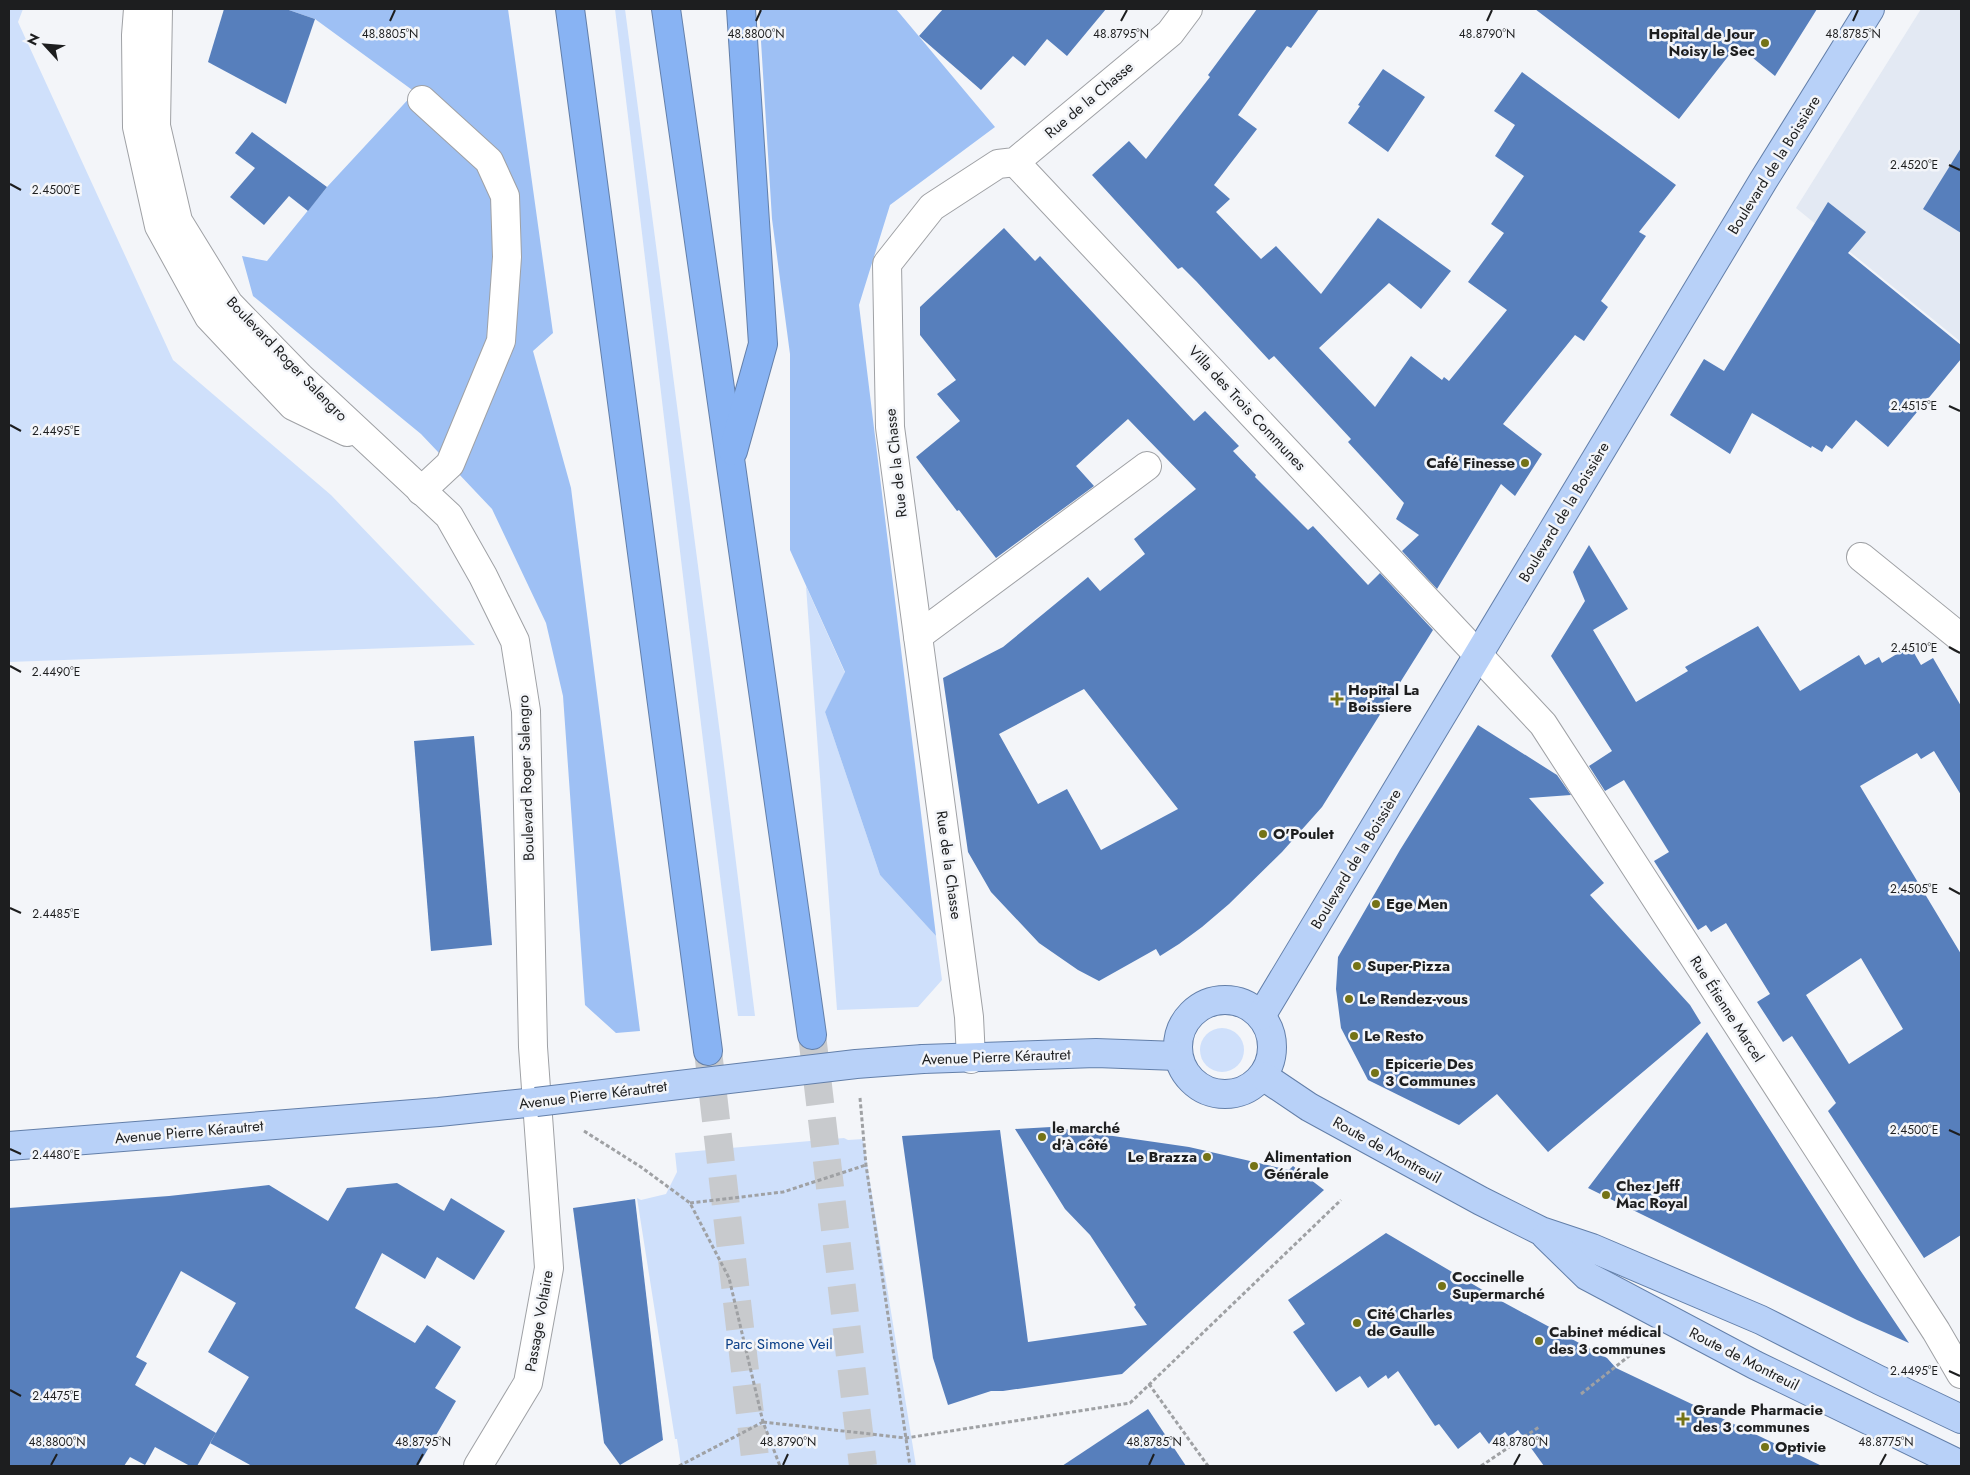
<svg xmlns="http://www.w3.org/2000/svg" width="1970" height="1475" viewBox="0 0 1970 1475" font-family="Jost,sans-serif">
  <rect width="100%" height="100%" fill="#f3f5f9"/>
  <polygon fill="#e3e9f3" points="1921,9 1961,9 1961,342 1796,208"/>
  <g fill="#cfe0fb">
    <polygon points="9,9 23,9 18,22 173,360 331,495 475,645 9,662"/>
    <path d="M 615,9 L 625,9 L 722,749 L 755,1016 L 738,1016 C 694,681 656,345 615,9 Z"/>
    <polygon points="806,586 845,673 825,712 880,875 936,936 942,980 918,1007 837,1010"/>
    <circle cx="1222" cy="1050" r="22"/>
    <polygon points="844,1138 848,1140 863,1139 916,1466 681,1466 677,1439 675,1439 637,1198 641,1200 666,1194 677,1172 675,1153"/>
  </g>
  <g fill="#9ec0f4">
    <polygon points="286,9 508,9 553,333 533,351 571,488 640,1031 616,1033 585,1005 563,696 546,623 492,509 421,434 253,296 242,256 267,261 327,187 415,92 315,19"/>
    <polygon points="759,9 896,9 995,127 890,205 859,305 936,936 880,875 825,712 845,672 790,550 790,354 772,219"/>
  </g>
  <g fill="#577fbc" fill-rule="evenodd">
    <polygon points="224,9 286,9 315,19 286,104 208,62"/>
    <polygon points="943,9 1106,9 1067,56 1047,39 1025,66 1013,56 981,90 919,36"/>
    <polygon points="1257,9 1319,9 1291,48 1287,46 1238,115 1257,129 1214,185 1230,199 1216,212 1261,259 1276,246 1321,294 1378,218 1451,271 1421,309 1389,283 1319,348 1375,407 1411,356 1442,380 1444,377 1449,381 1507,310 1468,282 1504,233 1491,224 1524,176 1495,156 1515,125 1494,111 1522,72 1676,185 1639,232 1646,236 1601,301 1608,307 1584,341 1575,335 1503,424 1542,454 1515,496 1501,484 1437,589 1402,551 1419,535 1396,519 1404,503 1348,442 1351,439 1274,356 1269,360 1196,281 1182,267 1178,269 1092,175 1129,141 1146,159 1210,77 1208,75"/>
    <polygon points="1535,9 1817,9 1775,76 1737,45 1679,119"/>
    <polygon points="1383,69 1425,97 1388,152 1348,123 1360,106 1358,105"/>
    <polygon points="252,132 327,187 308,211 289,196 264,225 230,197 255,168 235,153"/>
    <polygon points="1961,148 1961,233 1923,209"/>
    <polygon points="1828,202 1866,232 1848,253 1961,345 1961,359 1888,447 1856,420 1832,449 1826,445 1822,452 1812,446 1811,448 1752,413 1730,454 1670,415 1704,359 1724,371"/>
    <path d="M 1004,228 L 1035,261 L 1040,256 L 1194,421 L 1205,411 L 1239,446 L 1233,451 L 1256,475 L 1255,477 L 1308,530 L 1313,526 L 1368,585 L 1380,573 L 1433,630 L 1322,807 L 1282,852 L 1229,904 L 1202,927 L 1179,944 L 1160,956 L 1156,949 L 1099,981 L 1078,970 L 1039,943 L 991,892 L 968,852 L 943,678 L 1003,647 L 1088,577 L 1100,591 L 1145,554 L 1134,539 L 1196,489 L 1128,419 L 1076,466 L 1094,486 L 996,558 L 959,510 L 957,511 L 916,457 L 960,421 L 937,394 L 956,380 L 920,335 L 920,307 ZM 1084,689 L 1178,809 L 1101,850 L 1067,789 L 1038,804 L 999,734 Z"/>
    <path d="M 1589,545 L 1628,609 L 1593,630 L 1636,702 L 1688,671 L 1685,667 L 1758,626 L 1800,691 L 1859,655 L 1865,665 L 1879,657 L 1882,663 L 1910,646 L 1921,665 L 1933,658 L 1961,706 L 1961,795 L 1934,751 L 1921,759 L 1917,753 L 1860,786 L 1961,954 L 1961,1235 L 1924,1258 L 1828,1111 L 1836,1103 L 1792,1036 L 1783,1042 L 1757,1002 L 1770,994 L 1726,923 L 1711,932 L 1706,925 L 1698,930 L 1654,861 L 1669,852 L 1624,780 L 1605,791 L 1589,766 L 1612,751 L 1551,656 L 1585,601 L 1573,572 ZM 1861,958 L 1903,1029 L 1849,1064 L 1806,995 Z"/>
    <polygon points="1478,725 1557,775 1571,795 1529,798 1604,883 1590,895 1690,1005 1701,1023 1548,1152 1497,1094 1459,1125 1368,1080 1341,1028 1336,989 1338,957 1400,850"/>
    <polygon points="474,736 492,945 431,951 414,741"/>
    <polygon points="1707,1032 1860,1270 1909,1343 1857,1320 1588,1188"/>
    <polygon points="1051,1127 1189,1147 1289,1170 1293,1166 1324,1190 1122,1374 1003,1391 991,1391 948,1405 933,1358 902,1136 1000,1130 1028,1342 1147,1325 1134,1307 1136,1305 1090,1235 1065,1209 1015,1129"/>
    <polygon points="397,1183 444,1211 451,1198 505,1231 474,1280 437,1257 425,1279 382,1253 355,1308 415,1343 427,1325 461,1347 435,1388 456,1401 418,1466 252,1466 210,1443 249,1377 208,1352 236,1303 181,1271 136,1357 147,1363 135,1385 216,1433 197,1466 190,1466 155,1447 145,1465 130,1457 124,1466 9,1466 9,1208 169,1196 269,1185 328,1221 347,1188"/>
    <polygon points="635,1199 663,1440 620,1465 604,1443 573,1208"/>
    <polygon points="1386,1233 1503,1302 1607,1358 1616,1368 1822,1466 1544,1466 1518,1430 1509,1437 1505,1432 1489,1444 1480,1432 1458,1449 1439,1424 1435,1426 1398,1371 1388,1379 1386,1375 1368,1388 1360,1376 1336,1392 1293,1332 1305,1324 1288,1300"/>
    <polygon points="1148,1409 1186,1466 1062,1466"/>
  </g>
  <g fill="none" stroke-linecap="round" stroke-linejoin="round">
    <g stroke="#c8cacd" stroke-width="28" stroke-dasharray="28 14" stroke-linecap="butt">
      <polyline points="812,1035 863,1466"/>
      <polyline points="708,1051 756,1466"/>
    </g>
    <defs>
      <g id="minor">
        <polyline points="138,9 136,35 137,127 159,226 209,317 293,406 347,432"/>
        <polyline points="158,9 156,126 178,221 229,304 300,377 449,516 483,576 515,641 526,711 533,1047 549,1268 528,1383 478,1466"/>
        <polyline points="1015,162 1543,724 1936,1331 1961,1374"/>
        <polyline points="421,491 450,464 501,341 507,257 505,196 489,161 422,100"/>
        <polyline points="1861,557 1961,638"/>
        <polyline points="918,636 1147,466"/>
        <polyline points="971,1059 969,1017 890,427 887,264 932,207 998,164 1015,162 1170,33 1188,9"/>
      </g>
      <g id="major">
        <circle cx="1225" cy="1047" r="47"/>
        <polyline points="1261,1016 1763,181 1870,9"/>
        <polyline points="923,1059 1096,1053 1177,1056"/>
        <polyline points="1263,1076 1309,1107 1481,1201 1541,1231 1592,1248 1761,1320 1879,1380 1961,1419"/>
        <polyline points="9,1146 439,1112 536,1102"/>
        <polyline points="1546,1236 1587,1276 1755,1365 1961,1465"/>
      </g>
      <g id="highway">
        <polyline points="570,9 708,1051"/>
        <polyline points="666,9 812,1035"/>
        <polyline points="733,451 763,344 741,9"/>
      </g>
    </defs>
    <use href="#minor" stroke="#9fa1a5" stroke-width="30"/>
    <use href="#major" stroke="#637fa9" stroke-width="30"/>
    <use href="#highway" stroke="#637fa9" stroke-width="30"/>
    <g stroke="#9fa1a4" stroke-width="3" stroke-dasharray="4 2.5" stroke-linecap="butt">
      <polyline points="860,1098 866,1165 910,1466"/>
      <polyline points="584,1131 641,1167 690,1203 729,1278 763,1422 780,1466"/>
      <polyline points="690,1203 783,1192 866,1165"/>
      <polyline points="1149,1384 1208,1466"/>
      <polyline points="1581,1394 1643,1345"/>
      <polyline points="763,1422 906,1438 1130,1403 1341,1200"/>
      <polyline points="679,1466 763,1422"/>
      <polyline points="1481,1466 1539,1427"/>
    </g>
    <use href="#minor" stroke="#fff" stroke-width="28"/>
    <use href="#major" stroke="#b8d1f8" stroke-width="28"/>
    <use href="#highway" stroke="#88b3f3" stroke-width="28"/>
    <defs>
      <polyline id="major-bridge" points="536,1102 856,1064 923,1059"/>
    </defs>
    <use href="#major-bridge" stroke="#637fa9" stroke-width="30" stroke-linecap="butt"/>
    <use href="#major-bridge" stroke="#b8d1f8" stroke-width="28"/>
  </g>
  <path fill="none" stroke="#1d1e1f" stroke-width="2" d="M 390,21 L 395,10M 756,21 L 761,10M 1121,21 L 1127,10M 1487,21 L 1492,10M 1853,21 L 1858,10M 1949,165 L 1960,170M 10,184 L 21,190M 1949,406 L 1960,411M 10,425 L 21,431M 1949,647 L 1960,653M 10,666 L 21,672M 1949,888 L 1960,894M 10,908 L 21,913M 1949,1130 L 1960,1135M 10,1149 L 21,1154M 1949,1371 L 1960,1376M 10,1390 L 21,1396M 51,1465 L 57,1454M 417,1465 L 423,1454M 783,1465 L 788,1454M 1149,1465 L 1154,1454M 1514,1465 L 1520,1454M 1880,1465 L 1886,1454"/>
  <g fill="#747317" stroke="#f3f5f9" stroke-width="2">
    <circle cx="1765" cy="43" r="5"/>
    <circle cx="1525" cy="463" r="5"/>
    <path d="M1334.5 691.5h5v5h5v5h-5v5h-5v-5h-5v-5h5z"/>
    <circle cx="1263" cy="834" r="5"/>
    <circle cx="1376" cy="904" r="5"/>
    <circle cx="1357" cy="966" r="5"/>
    <circle cx="1349" cy="999" r="5"/>
    <circle cx="1354" cy="1036" r="5"/>
    <circle cx="1375" cy="1073" r="5"/>
    <circle cx="1042" cy="1137" r="5"/>
    <circle cx="1207" cy="1157" r="5"/>
    <circle cx="1254" cy="1166" r="5"/>
    <circle cx="1606" cy="1195" r="5"/>
    <circle cx="1442" cy="1286" r="5"/>
    <circle cx="1357" cy="1323" r="5"/>
    <circle cx="1539" cy="1341" r="5"/>
    <path d="M1680.5 1411.5h5v5h5v5h-5v5h-5v-5h-5v-5h5z"/>
    <circle cx="1765" cy="1447" r="5"/>
  </g>
  <g text-anchor="middle" dominant-baseline="central" stroke-width="5" stroke-linejoin="round" paint-order="stroke">
    <g font-size="15" font-weight="bold" fill="#1d1e1f" stroke="#f3f5f9" text-anchor="start">
      <text x="1755" y="34" text-anchor="end">Hopital de Jour<tspan x="1755" dy="17">Noisy le Sec</tspan></text>
      <text x="1515" y="463" text-anchor="end">Café Finesse</text>
      <text x="1348" y="690">Hopital La<tspan x="1348" dy="17">Boissiere</tspan></text>
      <text x="1273" y="834">O'Poulet</text>
      <text x="1386" y="904">Ege Men</text>
      <text x="1367" y="966">Super-Pizza</text>
      <text x="1359" y="999">Le Rendez-vous</text>
      <text x="1364" y="1036">Le Resto</text>
      <text x="1385" y="1064">Epicerie Des<tspan x="1385" dy="17">3 Communes</tspan></text>
      <text x="1052" y="1128">le marché<tspan x="1052" dy="17">d'à côté</tspan></text>
      <text x="1197" y="1157" text-anchor="end">Le Brazza</text>
      <text x="1264" y="1157">Alimentation<tspan x="1264" dy="17">Générale</tspan></text>
      <text x="1616" y="1186">Chez Jeff<tspan x="1616" dy="17">Mac Royal</tspan></text>
      <text x="1452" y="1277">Coccinelle<tspan x="1452" dy="17">Supermarché</tspan></text>
      <text x="1367" y="1314">Cité Charles<tspan x="1367" dy="17">de Gaulle</tspan></text>
      <text x="1549" y="1332">Cabinet médical<tspan x="1549" dy="17">des 3 communes</tspan></text>
      <text x="1693" y="1410">Grande Pharmacie<tspan x="1693" dy="17">des 3 communes</tspan></text>
      <text x="1775" y="1447">Optivie</text>
    </g>
    <g font-size="15" fill="#1d1e1f" stroke="#f3f5f9">
      <text transform="translate(1089 100) rotate(-40)">Rue de la Chasse</text>
      <text transform="translate(1774 165) rotate(-58)">Boulevard de la Boissière</text>
      <text transform="translate(287 359) rotate(46)">Boulevard Roger Salengro</text>
      <text transform="translate(1247 408) rotate(47)">Villa des Trois Communes</text>
      <text transform="translate(896 463) rotate(-96)">Rue de la Chasse</text>
      <text transform="translate(1564 512) rotate(-59)">Boulevard de la Boissière</text>
      <text transform="translate(526 778) rotate(-92)">Boulevard Roger Salengro</text>
      <text transform="translate(1356 859) rotate(-59)">Boulevard de la Boissière</text>
      <text transform="translate(949 865) rotate(82)">Rue de la Chasse</text>
      <text transform="translate(1727 1009) rotate(57)">Rue Étienne Marcel</text>
      <text transform="translate(996 1057) rotate(-2)">Avenue Pierre Kérautret</text>
      <text transform="translate(593 1095) rotate(-7)">Avenue Pierre Kérautret</text>
      <text transform="translate(189 1132) rotate(-5)">Avenue Pierre Kérautret</text>
      <text transform="translate(1387 1150) rotate(29)">Route de Montreuil</text>
      <text transform="translate(539 1321) rotate(-80)">Passage Voltaire</text>
      <text transform="translate(1744 1359) rotate(27)">Route de Montreuil</text>
    </g>
    <g font-size="15" fill="#083d86" stroke="#f3f5f9">
      <text x="779" y="1344">Parc Simone Veil</text>
    </g>
  </g>
  <g font-size="12" text-anchor="middle" fill="#1d1e1f" stroke="#f3f5f9" stroke-width="5" stroke-linejoin="round" paint-order="stroke">
    <text x="390" y="38">48.8805°N</text>
    <text x="756" y="38">48.8800°N</text>
    <text x="1121" y="38">48.8795°N</text>
    <text x="1487" y="38">48.8790°N</text>
    <text x="1853" y="38">48.8785°N</text>
    <text x="1914" y="169">2.4520°E</text>
    <text x="56" y="194">2.4500°E</text>
    <text x="1914" y="410">2.4515°E</text>
    <text x="56" y="435">2.4495°E</text>
    <text x="1914" y="652">2.4510°E</text>
    <text x="56" y="676">2.4490°E</text>
    <text x="1914" y="893">2.4505°E</text>
    <text x="56" y="918">2.4485°E</text>
    <text x="1914" y="1134">2.4500°E</text>
    <text x="56" y="1159">2.4480°E</text>
    <text x="1914" y="1375">2.4495°E</text>
    <text x="56" y="1400">2.4475°E</text>
    <text x="57" y="1446">48.8800°N</text>
    <text x="423" y="1446">48.8795°N</text>
    <text x="788" y="1446">48.8790°N</text>
    <text x="1154" y="1446">48.8785°N</text>
    <text x="1520" y="1446">48.8780°N</text>
    <text x="1886" y="1446">48.8775°N</text>
  </g>
  <rect width="1970" height="1475" fill="none" stroke="#1d1e1f" stroke-width="20"/>
  <g transform="translate(45 45) rotate(296)" stroke="#f3f5f9" stroke-width="4" paint-order="stroke">
  <path d="M0-4L9 19L0 12L-9 19Z" fill="#1d1e1f"/>
  <text y="-8" font-size="14" font-weight="bold" text-anchor="middle" fill="#1d1e1f">N</text>
  </g>
</svg>
